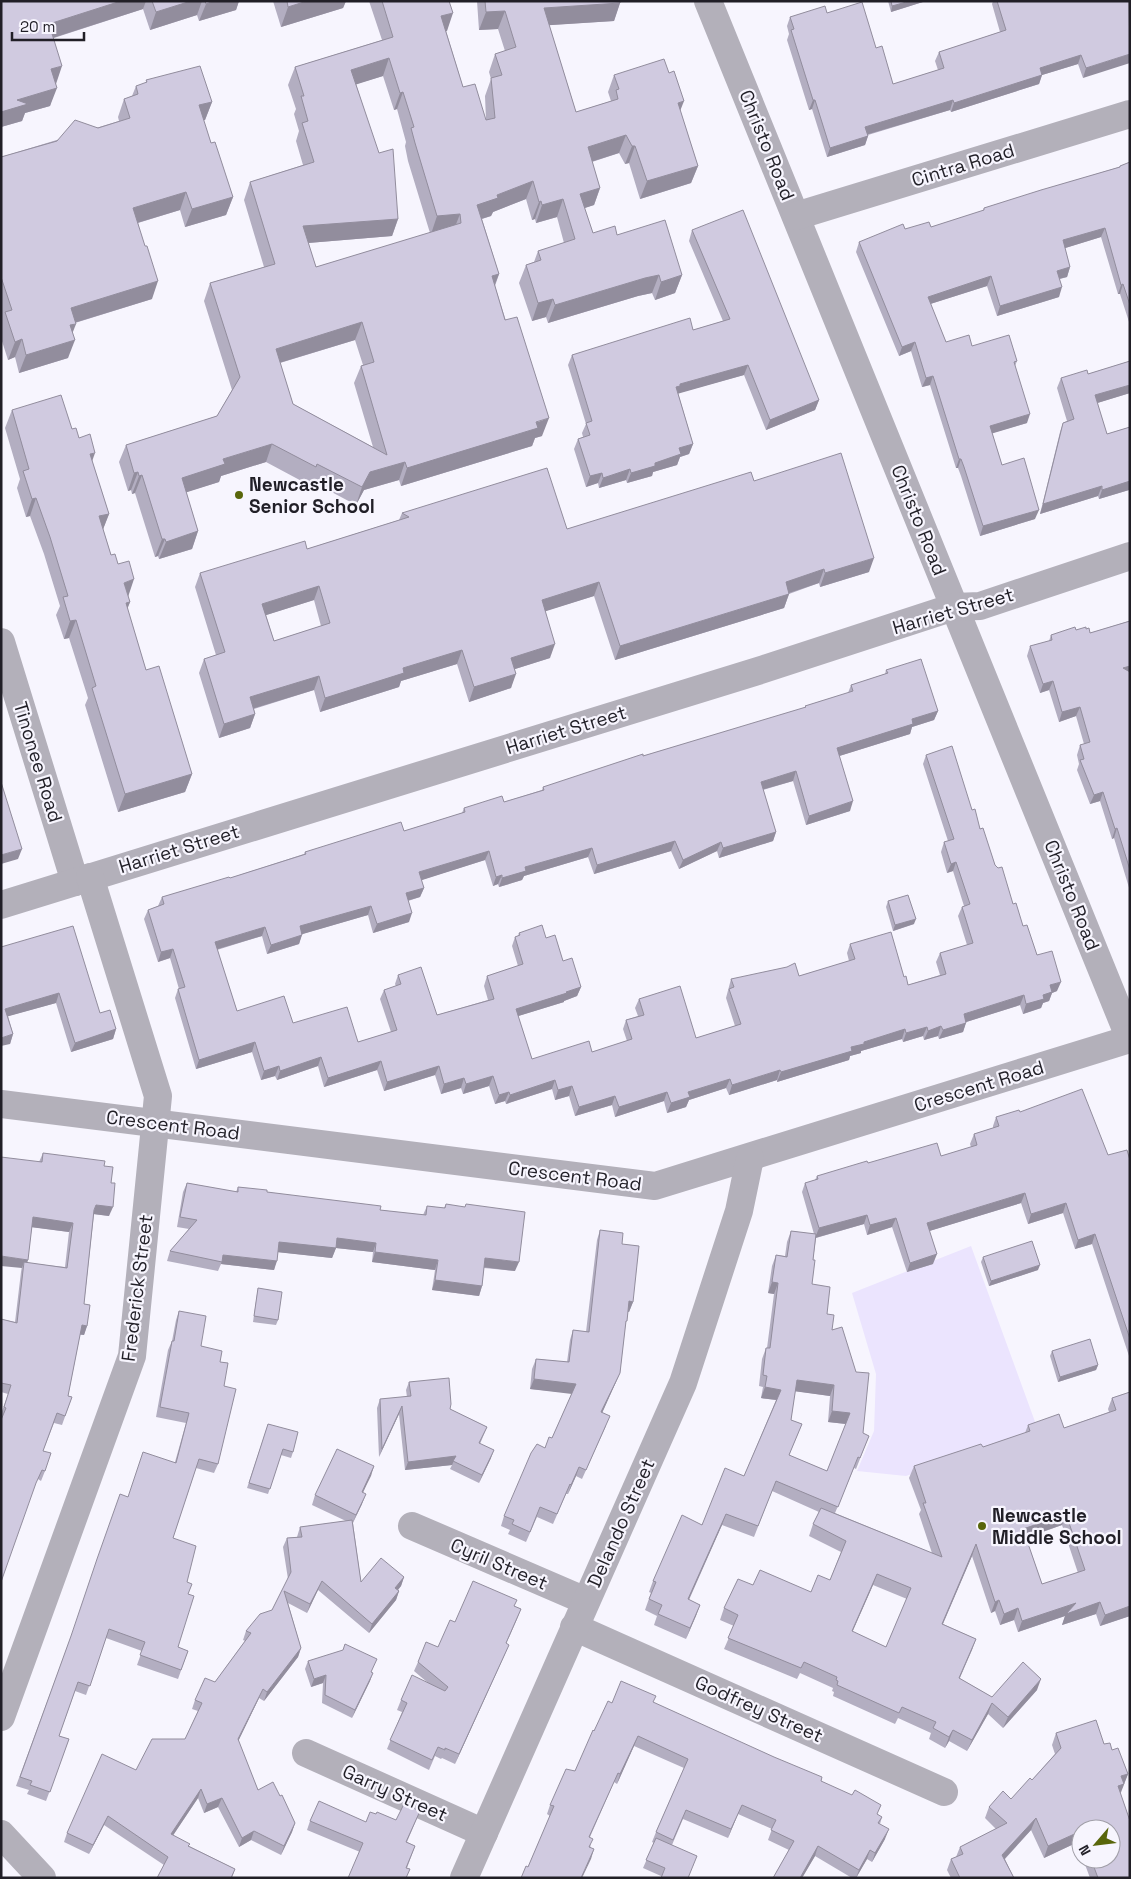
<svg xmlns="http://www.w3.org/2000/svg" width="1131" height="1879" viewBox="0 0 1131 1879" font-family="'Space Grotesk',sans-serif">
  <rect width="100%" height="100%" fill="#f7f5fe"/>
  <polygon fill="#ebe4fe" points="971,1246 1038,1430 906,1476 857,1471 874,1431 876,1374 852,1293"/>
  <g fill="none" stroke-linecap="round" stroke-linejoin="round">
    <g stroke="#b3b0ba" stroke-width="28">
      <polyline points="708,1 1130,1039"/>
      <polyline points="796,216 1130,114"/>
      <polyline points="1,642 75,882"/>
      <polyline points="1,905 764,669 954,607 980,606 1130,556"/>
      <polyline points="1,1104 655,1186 1130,1039"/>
      <polyline points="412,1526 586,1601"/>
      <polyline points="574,1627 944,1792"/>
      <polyline points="1,1717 132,1356 158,1096 90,877"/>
      <polyline points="306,1753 484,1833"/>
      <polyline points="464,1878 683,1383 739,1211 750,1158"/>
    </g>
    <polyline stroke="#b3b0ba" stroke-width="28" points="1,1834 42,1878"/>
  </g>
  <g fill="#b3aec1" fill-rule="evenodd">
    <polygon points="1,1 239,1 236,10 199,21 197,15 150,30 143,9 54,38 56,84 50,106 25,113 22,121 1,127"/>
    <polygon points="273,1 346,1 343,8 281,27"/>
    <path d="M 369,1 L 449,1 L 447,31 L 446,31 L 463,87 L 486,120 L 485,96 L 491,79 L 489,72 L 495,54 L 505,51 L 498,29 L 479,30 L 477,1 L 620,1 L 620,3 L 614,21 L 549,25 L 576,112 L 611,101 L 608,92 L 614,75 L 680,111 L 698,166 L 691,183 L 640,199 L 629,163 L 625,164 L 619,153 L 592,162 L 600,188 L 594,205 L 584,208 L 593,233 L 617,235 L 682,275 L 675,293 L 655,300 L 652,293 L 638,296 L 548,323 L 546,317 L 532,321 L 519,283 L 526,265 L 534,262 L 538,251 L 564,243 L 557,217 L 536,223 L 535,219 L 532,220 L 526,199 L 493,212 L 491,216 L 482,219 L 499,274 L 495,286 L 542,436 L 535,438 L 532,446 L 401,486 L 399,480 L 364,490 L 356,505 L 311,481 L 309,485 L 266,462 L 221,476 L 219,482 L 186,492 L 198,531 L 192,549 L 159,559 L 158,556 L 155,557 L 135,493 L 132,494 L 131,490 L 128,491 L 119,462 L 126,445 L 217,416 L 232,390 L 204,301 L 210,283 L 264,267 L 244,200 L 250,182 L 303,165 L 296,141 L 299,131 L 294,114 L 296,109 L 288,85 L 295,67 L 382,40 ZM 383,76 L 394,110 L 397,109 L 406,142 L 405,146 L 408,161 L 430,233 L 316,267 L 308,243 L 392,236 L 398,219 L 356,84 ZM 355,340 L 363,365 L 361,366 L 354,383 L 373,447 L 293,404 L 280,363 Z"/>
    <polygon points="888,1 926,1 891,12"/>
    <polygon points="993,1 1130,1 1083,78 1078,64 1042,75 1039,84 951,112 950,110 868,135 868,136 865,145 827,157 812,109 809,110 787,40 789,34 787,26 790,17 827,13 876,48 893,84 938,70 935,61 939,52 1000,32 992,4"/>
    <polygon points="146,80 212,102 205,120 203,120 211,143 233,197 226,215 185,227 180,210 138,223 152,299 75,323 72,333 68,358 19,373 15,357 8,360 1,338 1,323 2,320 1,316 1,157 119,121 118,117 124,99 132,96 136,86 146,83"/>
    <polygon points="1130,162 1130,325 1120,294 1118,294 1101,237 1065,248 1070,267 1067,277 1060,279 1059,297 997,316 987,286 930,304 946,342 972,346 1017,361 1015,366 1027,423 992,433 1002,465 1035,519 980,536 961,476 958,468 956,468 930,385 922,387 911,351 899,356 856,252 859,242 905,229 931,227 983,211 984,208 1119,167 1120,166"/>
    <polygon points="692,230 819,400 815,410 766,430 744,375 678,393 693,444 689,454 680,457 677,465 653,472 652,476 627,483 626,480 599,488 598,483 586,487 574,449 578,439 583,437 582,433 586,424 568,365 572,355 693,330 723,321 689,241"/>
    <polygon points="1130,361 1130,393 1097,403 1107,434 1130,427 1130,492 1129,490 1099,499 1098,496 1040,514 1060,432 1063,423 1067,421 1057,388 1061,378 1088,374"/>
    <polygon points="12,410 72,429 79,438 92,461 109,514 103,529 111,555 130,602 127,609 146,670 192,774 185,792 118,812 85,705 88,698 69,638 64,639 56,615 60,606 44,554 30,516 26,517 17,488 20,479 5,428"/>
    <path d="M 754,481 L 869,572 L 820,587 L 819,583 L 789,594 L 784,608 L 615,660 L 594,596 L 545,611 L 550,658 L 515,669 L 511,688 L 469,702 L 457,664 L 401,681 L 399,687 L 320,712 L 314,690 L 254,709 L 255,714 L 250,728 L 219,738 L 199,673 L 204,659 L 216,655 L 195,587 L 200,573 L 307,549 L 399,520 L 402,513 L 567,529 ZM 314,600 L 321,626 L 274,641 L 266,615 Z"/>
    <polygon points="1130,618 1130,891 1114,838 1112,839 1100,801 1090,804 1077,770 1079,764 1077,755 1080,745 1084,744 1076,716 1059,722 1049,690 1040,693 1027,656 1030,646 1049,641 1051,635 1076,630 1086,629 1090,633 1129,621"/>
    <polygon points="886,670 938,711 934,720 912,727 910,734 839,756 850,811 806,825 793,781 763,790 776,832 773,841 719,858 717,851 679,869 671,851 594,874 588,857 524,876 522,880 499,887 498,884 493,886 485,860 421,880 424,888 420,897 408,901 409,922 373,933 368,915 302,934 299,944 267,954 262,936 217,950 237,1011 293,1023 358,1042 391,1032 380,999 384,990 396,986 395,984 398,975 437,1015 488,1000 484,986 487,976 518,966 512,946 515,937 518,936 519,933 546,938 563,961 581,987 577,996 564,1001 564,1002 518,1016 532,1059 592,1052 627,1041 623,1029 626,1020 638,1016 635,1008 639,999 696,1038 735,1026 726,998 731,979 799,976 849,961 847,953 850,944 904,977 908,985 940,975 936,962 940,953 967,945 958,916 962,907 964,906 953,871 947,873 941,852 944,842 948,841 923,764 926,755 972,810 995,865 1023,926 1037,955 1057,991 1052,993 1049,1001 1043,1003 1041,1008 1023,1014 1020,1005 966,1022 963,1032 939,1039 938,1036 924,1040 923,1036 903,1042 902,1039 861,1051 861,1053 850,1056 849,1060 777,1082 777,1080 729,1095 726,1088 689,1100 686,1107 667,1113 664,1101 615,1117 612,1105 575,1116 569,1096 555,1100 552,1089 506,1104 505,1101 495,1104 489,1086 463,1094 461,1088 441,1094 435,1075 384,1091 377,1070 324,1087 318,1066 277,1080 275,1076 261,1080 252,1052 196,1069 175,998 178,989 179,989 170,958 158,962 144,919 148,910 158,906 162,897 230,878 304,854 305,852 404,831 462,813 464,808 504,802 542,790 543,787 643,756 805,708 805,706 848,693 851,685 885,674"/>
    <polygon points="888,901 914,924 893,931 886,907"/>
    <polygon points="1,947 100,1013 116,1029 113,1039 71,1052 56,1003 8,1016 13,1034 10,1044"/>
    <path d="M 1020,1112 L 1108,1155 L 1130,1160 L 1130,1359 L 1092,1244 L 1075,1249 L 1063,1213 L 1028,1224 L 1021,1203 L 929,1231 L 933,1264 L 907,1272 L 892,1227 L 867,1235 L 864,1224 L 816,1238 L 813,1260 L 812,1284 L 827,1314 L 832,1330 L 863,1433 L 869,1436 L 856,1469 L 854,1468 L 835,1513 L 932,1553 L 919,1514 L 921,1510 L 909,1478 L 914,1466 L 983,1447 L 1025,1433 L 1028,1425 L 1064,1428 L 1109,1412 L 1108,1409 L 1112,1398 L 1130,1392 L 1130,1616 L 1100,1626 L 1096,1614 L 1062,1625 L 1065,1616 L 1018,1632 L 1014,1620 L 1000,1625 L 995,1611 L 991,1613 L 972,1556 L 943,1624 L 976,1639 L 959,1678 L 992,1697 L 1037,1690 L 1003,1728 L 988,1714 L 967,1751 L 949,1741 L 945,1748 L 929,1739 L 931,1733 L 898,1718 L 895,1724 L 833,1696 L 834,1692 L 832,1691 L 833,1688 L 800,1673 L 797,1679 L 724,1649 L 734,1626 L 720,1620 L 724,1608 L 753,1585 L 811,1592 L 830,1580 L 841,1552 L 809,1536 L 813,1524 L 819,1512 L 772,1491 L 754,1537 L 722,1525 L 689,1600 L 700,1605 L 686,1639 L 654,1625 L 657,1616 L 645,1610 L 651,1593 L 649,1592 L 653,1581 L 744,1476 L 776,1400 L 761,1398 L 763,1387 L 759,1386 L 762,1359 L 766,1348 L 767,1348 L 774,1294 L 768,1293 L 772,1266 L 776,1255 L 785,1256 L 787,1242 L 791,1231 L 814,1234 L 802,1192 L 805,1183 L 815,1180 L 817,1176 L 868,1163 L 941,1156 L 971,1147 L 970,1144 L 974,1134 L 993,1128 L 993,1126 L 996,1117 ZM 795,1391 L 830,1396 L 828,1422 L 846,1424 L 827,1471 L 789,1455 L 802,1424 L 791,1420 ZM 1062,1525 L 1078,1573 L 1042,1584 L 1026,1538 ZM 873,1585 L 907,1599 L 886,1647 L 852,1632 Z"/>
    <path d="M 43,1153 L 104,1166 L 111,1183 L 109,1216 L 94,1214 L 84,1304 L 87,1326 L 84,1335 L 80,1335 L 68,1396 L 72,1397 L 62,1425 L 54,1423 L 43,1451 L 45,1471 L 41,1481 L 38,1479 L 2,1417 L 1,1417 L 1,1414 L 8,1394 L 1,1392 L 1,1319 L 15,1322 L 21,1272 L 39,1162 ZM 32,1227 L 69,1232 L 65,1267 L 27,1263 Z"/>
    <polygon points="187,1183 236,1192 238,1187 267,1192 380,1210 423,1215 427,1206 444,1208 446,1204 515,1271 484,1268 482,1286 479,1296 432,1290 435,1270 372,1262 373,1252 336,1248 332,1258 278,1252 274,1270 221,1264 218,1271 167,1261 170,1251 189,1229 177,1227 183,1192"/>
    <polygon points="600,1230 622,1244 633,1302 629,1312 628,1311 625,1327 620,1373 616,1382 602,1413 606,1426 582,1479 576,1476 568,1494 566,1494 553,1524 537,1517 526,1542 508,1534 510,1530 501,1526 504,1516 545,1448 552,1438 572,1393 530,1389 532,1369 536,1359 567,1362 570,1340 573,1330 586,1332 597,1240"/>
    <polygon points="983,1257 1038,1270 989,1286 981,1262"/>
    <polygon points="258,1288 278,1320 276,1325 253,1322 257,1294"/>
    <polygon points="179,1311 201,1346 220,1362 224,1386 218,1464 214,1473 196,1468 173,1538 187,1582 188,1594 178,1647 188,1651 178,1679 137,1665 142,1651 106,1638 86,1695 75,1691 59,1736 69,1739 46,1801 27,1794 29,1790 16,1786 68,1645 128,1496 175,1462 186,1423 156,1417 168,1350 172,1341 176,1320"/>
    <polygon points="1052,1351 1098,1365 1096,1370 1058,1382 1050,1356"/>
    <polygon points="409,1382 450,1409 487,1427 480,1444 491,1458 479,1483 450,1469 452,1465 405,1470 399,1414 379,1457 377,1408 380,1399 407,1397 406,1390"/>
    <polygon points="268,1424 293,1452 291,1458 281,1455 268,1494 247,1488"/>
    <polygon points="374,1466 363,1493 362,1504 353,1523 361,1582 404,1577 401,1586 398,1590 399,1591 396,1600 369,1633 318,1590 307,1613 288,1603 301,1648 298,1657 264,1701 259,1698 238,1741 258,1790 280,1796 295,1823 292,1832 281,1855 251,1840 239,1847 218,1807 204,1813 198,1798 173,1835 189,1846 235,1869 232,1878 157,1878 164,1865 104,1825 89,1854 64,1842 67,1833 136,1770 185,1739 198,1711 192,1709 195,1700 215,1682 245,1641 243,1640 246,1631 272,1610 288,1579 283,1547 287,1538 297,1537 300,1527 346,1521 312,1505 315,1495"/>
    <polygon points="514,1606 521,1609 506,1643 505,1654 455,1764 442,1758 441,1759 435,1756 429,1770 387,1749 402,1712 397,1710 401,1700 427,1682 414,1671 418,1662 438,1647 455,1622"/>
    <polygon points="308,1661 372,1672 370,1681 352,1718 322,1703 323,1683 311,1687 305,1669"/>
    <polygon points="612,1703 654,1703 821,1781 882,1817 880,1824 885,1839 872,1862 867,1859 856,1878 852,1878 815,1856 802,1878 773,1878 789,1850 768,1840 772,1829 738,1814 728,1838 683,1819 672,1845 694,1865 661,1876 643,1868 654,1843 652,1842 656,1832 684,1768 634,1746 617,1784 614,1782 590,1837 591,1859 528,1867 550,1816 547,1814 550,1805 575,1771 594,1731"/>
    <polygon points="1056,1733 1104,1744 1112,1750 1128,1774 1120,1793 1130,1878 1090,1878 1083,1859 1111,1859 1081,1829 1081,1852 1078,1842 1044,1858 1031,1830 1005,1859 1014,1878 951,1878 947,1870 951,1859 956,1857 960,1847 996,1829 985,1818 989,1807 1011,1799 1032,1780 1055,1754 1052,1745"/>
    <polygon points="420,1811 407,1842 415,1846 407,1868 360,1852 307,1830 310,1821 366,1822 396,1820"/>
  </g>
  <g fill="#928d9d">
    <polygon points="121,1 146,1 143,9 43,41 49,24"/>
    <polygon points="191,1 202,1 197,15 150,30 156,12"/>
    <polygon points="214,1 239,1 236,10 199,21 206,4"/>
    <polygon points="307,1 346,1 343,8 281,27 288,7"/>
    <polygon points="910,1 926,1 891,12 892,6"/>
    <polygon points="620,3 614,21 537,26 544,8"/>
    <polygon points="505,11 498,29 479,30 486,12"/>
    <polygon points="453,13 447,31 435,34 441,16"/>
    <polygon points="1130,54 1130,63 1083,78 1086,68"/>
    <polygon points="1081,55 1078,64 1042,75 1039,84 951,112 954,103 1040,68"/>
    <polygon points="389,58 383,76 345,88 351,70"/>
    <polygon points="62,66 56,84 45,87 51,69"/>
    <polygon points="57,88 50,106 25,113 22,121 1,127 1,112 17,100"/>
    <polygon points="403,92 397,109 394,110 400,93"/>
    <polygon points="813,100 815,100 812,109 809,110"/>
    <polygon points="953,100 950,110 862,136 865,127"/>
    <polygon points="684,101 677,119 678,103"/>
    <polygon points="212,102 205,120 192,123 199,105"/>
    <polygon points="626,135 619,153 581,165 588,147"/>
    <polygon points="868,136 865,145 827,157 830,148"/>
    <polygon points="632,146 635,146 629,163 625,164"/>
    <polygon points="698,166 691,183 640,199 647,181"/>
    <polygon points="533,181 526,199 493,212 491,216 471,222 477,205 497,195"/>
    <polygon points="600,188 594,205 573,212 580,194"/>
    <polygon points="186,192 180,210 127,226 133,208"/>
    <polygon points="233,197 226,215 185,227 192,209"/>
    <polygon points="563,199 557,217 536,223 542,205"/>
    <polygon points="541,201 535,219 532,220 539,202"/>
    <polygon points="460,214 453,232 431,234 437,216"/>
    <polygon points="398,219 392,236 296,244 303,226"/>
    <polygon points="1105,228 1101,237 1059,250 1063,240"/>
    <polygon points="1070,267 1067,277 1054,280 1057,271"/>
    <polygon points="499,274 492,292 492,276"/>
    <polygon points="659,275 652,293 638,296 548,323 555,305 645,278"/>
    <polygon points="682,275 675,293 655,300 661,282"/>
    <polygon points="991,276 987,286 924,306 928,297"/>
    <polygon points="158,281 152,299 64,326 71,308"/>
    <polygon points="1123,284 1120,294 1118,294 1121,285"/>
    <polygon points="1062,287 1059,297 997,316 1000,306"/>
    <polygon points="553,299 546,317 532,321 538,303"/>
    <polygon points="362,322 355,340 269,366 276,349"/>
    <polygon points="76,324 69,342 70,325"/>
    <polygon points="22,339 15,357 8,360 15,342"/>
    <polygon points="75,340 68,358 19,373 26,355"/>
    <polygon points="915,342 911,351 899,356 902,347"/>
    <polygon points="748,365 744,375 677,394 676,387 680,384"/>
    <polygon points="933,376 930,385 922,387 926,378"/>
    <polygon points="1130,385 1130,393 1091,405 1095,395"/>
    <polygon points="819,400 815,410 766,430 770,420"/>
    <polygon points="1030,414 1027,423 987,435 990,426"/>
    <polygon points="549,418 542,436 535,438 532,446 401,486 407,468"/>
    <polygon points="272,444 266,462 221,476 219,482 175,496 182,478 223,459"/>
    <polygon points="693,444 689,454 680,457 677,465 653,472 652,476 627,483 631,473 655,463 679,448"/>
    <polygon points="95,453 89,470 90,454"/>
    <polygon points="959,459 961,459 958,468 956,468"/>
    <polygon points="405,462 399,480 364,490 356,505 362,487 370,472"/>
    <polygon points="630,469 626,480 599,488 603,478"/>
    <polygon points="138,472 131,490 128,491 134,473"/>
    <polygon points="602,473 598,483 586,487 590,476"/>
    <polygon points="142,475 135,493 132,494 139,476"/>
    <polygon points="1130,481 1129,490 1099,499 1102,490"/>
    <polygon points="1102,486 1098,496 1040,514 1043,504"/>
    <polygon points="36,498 30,516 26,517 32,499"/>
    <polygon points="1039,510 1035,519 980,536 983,526"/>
    <polygon points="109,514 102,532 99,516"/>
    <polygon points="198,531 192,549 159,559 166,542"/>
    <polygon points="162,539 165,539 158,556 155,557"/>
    <polygon points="874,558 869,572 820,587 825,573"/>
    <polygon points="824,569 819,583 780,596 786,582"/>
    <polygon points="134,579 128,597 124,583"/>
    <polygon points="599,582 594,596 537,614 542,600"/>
    <polygon points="319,586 314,600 257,618 262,604"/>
    <polygon points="789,594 784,608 615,660 620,646"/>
    <polygon points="130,602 123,620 126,603"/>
    <polygon points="76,620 69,638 64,639 70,621"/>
    <polygon points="555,644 550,658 506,672 511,658"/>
    <polygon points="462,650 457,664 401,681 399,687 320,712 325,698 403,668"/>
    <polygon points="1130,666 1130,674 1123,668"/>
    <polygon points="516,674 511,688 469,702 474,687"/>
    <polygon points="319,676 314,690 245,711 250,697"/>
    <polygon points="1053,681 1049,690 1040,693 1043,684"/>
    <polygon points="1080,707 1076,716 1059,722 1062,712"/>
    <polygon points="938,711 934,720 912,727 910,734 833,758 837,748 912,719"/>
    <polygon points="255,714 250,728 219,738 224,724"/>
    <polygon points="796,771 793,781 758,791 761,782"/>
    <polygon points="192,774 185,792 118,812 125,794"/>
    <polygon points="1103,792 1100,801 1090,804 1094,795"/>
    <polygon points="853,801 850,811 806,825 809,816"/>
    <polygon points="1117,828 1114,838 1112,839 1115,829"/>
    <polygon points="776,832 773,841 719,858 723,848"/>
    <polygon points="675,841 671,851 594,874 597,865"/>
    <polygon points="721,842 717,851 679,869 683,860"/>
    <polygon points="592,848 588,857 524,876 522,880 499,887 502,878 525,867"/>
    <polygon points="22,849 18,859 1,864 1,855"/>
    <polygon points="489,851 485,860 416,882 419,872"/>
    <polygon points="956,862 953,871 947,873 951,864"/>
    <polygon points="502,875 498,884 493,886 496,877"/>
    <polygon points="424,888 420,897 403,902 406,893"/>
    <polygon points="371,906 368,915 296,936 300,926"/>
    <polygon points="412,913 409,922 373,933 377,924"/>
    <polygon points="916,919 914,924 893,931 895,925"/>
    <polygon points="265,927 262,936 211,951 215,942"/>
    <polygon points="302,935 299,944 267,954 271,945"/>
    <polygon points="173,949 170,958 158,962 161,952"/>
    <polygon points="1061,982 1057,991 1052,993 1049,1001 1043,1003 1041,1008 1023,1014 1026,1004 1043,995 1050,985"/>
    <polygon points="581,987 577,996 564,1001 564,1002 512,1018 516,1009"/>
    <polygon points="59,993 56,1003 2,1018 5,1009"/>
    <polygon points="1024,995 1020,1005 960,1024 964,1014"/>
    <polygon points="966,1023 963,1032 939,1039 943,1030"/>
    <polygon points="941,1026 938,1036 924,1040 928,1031"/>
    <polygon points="927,1027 923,1036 903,1042 906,1033"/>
    <polygon points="116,1029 113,1039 71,1052 75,1043"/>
    <polygon points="905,1029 902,1039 861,1051 861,1053 850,1056 849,1060 777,1082 781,1072 851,1047 864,1042"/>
    <polygon points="13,1034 10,1044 1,1046 1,1038"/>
    <polygon points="255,1042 252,1052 196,1069 199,1060"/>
    <polygon points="321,1057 318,1066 277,1080 280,1071"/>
    <polygon points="381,1061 377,1070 324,1087 328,1078"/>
    <polygon points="279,1066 275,1076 261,1080 264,1071"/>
    <polygon points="439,1066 435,1075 384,1091 387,1082"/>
    <polygon points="780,1070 777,1080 729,1095 732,1085"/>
    <polygon points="493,1076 489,1086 463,1094 466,1084"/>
    <polygon points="464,1078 461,1088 441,1094 444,1084"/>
    <polygon points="730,1079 726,1088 689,1100 686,1107 667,1113 671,1103 688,1092"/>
    <polygon points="555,1080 552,1089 506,1104 510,1095"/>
    <polygon points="572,1086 569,1096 555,1100 558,1090"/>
    <polygon points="509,1092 505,1101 495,1104 499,1095"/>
    <polygon points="667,1092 664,1101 615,1117 619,1107"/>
    <polygon points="615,1096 612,1105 575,1116 579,1107"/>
    <polygon points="1025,1193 1021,1203 923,1233 927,1223"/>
    <polygon points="1066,1203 1063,1213 1028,1224 1031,1214"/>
    <polygon points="96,1205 113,1207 109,1216 93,1214"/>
    <polygon points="867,1215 864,1224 815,1238 819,1228"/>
    <polygon points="33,1217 73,1223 69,1232 30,1227"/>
    <polygon points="896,1218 892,1227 867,1235 870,1225"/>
    <polygon points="1095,1234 1092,1244 1075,1249 1078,1240"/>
    <polygon points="337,1238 376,1243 373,1252 336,1248 332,1258 276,1252 279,1242"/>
    <polygon points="375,1252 438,1260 435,1270 372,1262"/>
    <polygon points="937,1254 933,1264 907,1272 910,1263"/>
    <polygon points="223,1255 277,1261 274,1270 221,1264"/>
    <polygon points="1,1256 28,1260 25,1269 24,1262 22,1268 1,1266"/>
    <polygon points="485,1258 519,1262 515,1271 482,1267"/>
    <polygon points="1040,1265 1038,1270 989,1286 991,1281"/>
    <polygon points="435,1280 482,1286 479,1296 432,1290"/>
    <polygon points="772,1282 778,1283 774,1294 768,1293"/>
    <polygon points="629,1301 633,1302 629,1312 626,1311"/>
    <polygon points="82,1325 87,1326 84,1335 79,1334"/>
    <polygon points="1098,1365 1096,1370 1058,1382 1060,1377"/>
    <polygon points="620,1373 616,1382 598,1422 601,1412"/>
    <polygon points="534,1379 576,1384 572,1394 530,1389"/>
    <polygon points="797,1380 834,1385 830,1396 793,1391"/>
    <polygon points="765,1387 781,1390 777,1400 761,1398"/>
    <polygon points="402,1406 399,1414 379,1457 382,1449"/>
    <polygon points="832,1411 850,1413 846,1424 828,1422"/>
    <polygon points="494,1450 491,1458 479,1483 482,1475"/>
    <polygon points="456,1456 452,1465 405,1470 408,1462"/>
    <polygon points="374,1466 371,1476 358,1502 362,1492"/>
    <polygon points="579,1467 576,1476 568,1494 571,1485"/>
    <polygon points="366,1494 362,1504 352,1524 356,1515"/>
    <polygon points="726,1514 722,1525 684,1610 688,1599"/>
    <polygon points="1066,1514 1062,1525 1019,1540 1023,1529"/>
    <polygon points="976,1544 972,1556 938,1635 942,1624"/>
    <polygon points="877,1574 873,1585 848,1642 852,1631"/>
    <polygon points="404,1577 401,1586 392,1597 395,1588"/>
    <polygon points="322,1581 318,1590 307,1613 310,1604"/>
    <polygon points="399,1591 396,1600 369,1633 372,1624"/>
    <polygon points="999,1600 995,1611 991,1613 995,1602"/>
    <polygon points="1100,1602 1096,1614 1062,1625 1065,1616 1018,1632 1022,1621 1076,1603"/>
    <polygon points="700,1605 696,1616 686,1639 690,1628"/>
    <polygon points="1130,1606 1130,1616 1100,1626 1105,1615"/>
    <polygon points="1018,1608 1014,1620 1000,1625 1004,1614"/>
    <polygon points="521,1609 517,1619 502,1653 506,1643"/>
    <polygon points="976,1639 972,1650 955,1689 959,1678"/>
    <polygon points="509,1645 505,1654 455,1764 459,1754"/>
    <polygon points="301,1648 298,1657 264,1701 267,1692"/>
    <polygon points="373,1673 370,1681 352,1718 355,1710"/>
    <polygon points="326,1675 323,1683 311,1687 314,1679"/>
    <polygon points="1041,1679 1037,1690 1003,1728 1008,1717"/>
    <polygon points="263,1689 259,1698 235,1748 238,1739"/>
    <polygon points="992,1703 988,1714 967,1751 972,1740"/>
    <polygon points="953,1730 949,1741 945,1748 949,1737"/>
    <polygon points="638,1736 634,1746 617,1784 620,1774"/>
    <polygon points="1128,1774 1120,1795 1114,1797 1121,1776"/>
    <polygon points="201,1789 198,1798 168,1843 171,1834"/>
    <polygon points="222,1798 218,1807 204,1813 207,1804"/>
    <polygon points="742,1805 738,1814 728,1838 731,1829"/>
    <polygon points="108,1816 104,1825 89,1854 93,1845"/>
    <polygon points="1036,1818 1031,1830 998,1866 1002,1855"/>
    <polygon points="295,1823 292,1832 281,1855 284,1846"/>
    <polygon points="889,1829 885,1839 872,1862 875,1853"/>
    <polygon points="254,1831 251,1840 239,1847 242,1838"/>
    <polygon points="1081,1831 1078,1842 1044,1858 1048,1846"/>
    <polygon points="818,1846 815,1856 802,1878 800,1878"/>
    <polygon points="594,1849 591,1859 582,1878 581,1878"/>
    <polygon points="870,1850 867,1859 856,1878 859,1870"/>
  </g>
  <g fill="#d0cae0" stroke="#928d9d" fill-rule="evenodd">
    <polygon points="1,1 121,1 49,24 62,66 51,69 57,88 17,100 28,104 1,112"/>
    <polygon points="152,1 191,1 156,12"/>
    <polygon points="205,1 214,1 206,4"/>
    <polygon points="287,1 307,1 288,7"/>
    <path d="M 382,1 L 449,1 L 453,13 L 441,16 L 463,87 L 475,84 L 486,120 L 495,118 L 491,78 L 502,75 L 495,54 L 516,47 L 505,11 L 486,12 L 485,1 L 620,1 L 620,3 L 544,8 L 576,112 L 618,99 L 616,90 L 619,89 L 614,75 L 664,59 L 669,73 L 674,71 L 684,101 L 678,103 L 698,166 L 647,181 L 635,146 L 632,146 L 626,135 L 588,147 L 600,188 L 580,194 L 593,233 L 615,226 L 617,235 L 665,220 L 682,275 L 661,282 L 659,275 L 645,278 L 555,305 L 553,299 L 538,303 L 526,265 L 541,260 L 538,251 L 575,239 L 563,199 L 542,205 L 541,201 L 539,202 L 533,181 L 497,195 L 498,198 L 477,205 L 499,274 L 492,276 L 505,320 L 517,317 L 549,418 L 536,422 L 538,428 L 407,468 L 405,462 L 370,472 L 362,487 L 317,464 L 316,467 L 272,444 L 223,459 L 225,464 L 182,478 L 198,531 L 166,542 L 165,539 L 162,539 L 142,475 L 139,476 L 138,472 L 134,473 L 126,445 L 217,416 L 240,377 L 210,283 L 275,264 L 250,182 L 314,162 L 302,123 L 308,121 L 301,96 L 304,96 L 295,67 L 393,37 ZM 389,58 L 400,93 L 403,92 L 414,127 L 411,128 L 415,143 L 437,216 L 460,214 L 461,223 L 316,267 L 303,226 L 398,219 L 393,149 L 379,153 L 351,70 ZM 362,322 L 374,362 L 361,366 L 387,455 L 293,404 L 276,349 Z"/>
    <polygon points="891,1 910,1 892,6"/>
    <polygon points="997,1 1129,1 1130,54 1086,68 1081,55 1040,68 1042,75 954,103 953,100 865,127 868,136 830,148 815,100 813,100 791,30 794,29 790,17 825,6 827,13 862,2 876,48 882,46 893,84 944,68 939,52 1006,30"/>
    <polygon points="200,66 212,102 199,105 211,143 215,142 233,197 192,209 186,192 133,208 145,246 147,246 158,281 71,308 76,324 70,325 75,340 26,355 22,339 15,342 5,312 12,310 1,277 1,157 57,141 75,120 98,128 130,118 124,99 138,94 136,86 147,82 146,80"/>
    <polygon points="1130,162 1130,305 1123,284 1121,285 1105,228 1063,240 1070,267 1057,271 1062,287 1000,306 991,276 928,297 946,342 969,335 972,346 1009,335 1017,361 1014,362 1030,414 990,426 1002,465 1024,458 1039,510 983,526 964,467 961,459 959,459 933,376 926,378 915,342 902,347 859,242 903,224 905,229 929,222 931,227 984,210 984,208 1041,190 1120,167 1120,166"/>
    <polygon points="743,210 819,400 770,420 748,365 680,384 680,386 676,387 693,444 679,448 681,454 655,463 655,466 631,473 630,469 603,478 602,473 590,476 578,439 590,435 586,423 592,421 572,355 690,318 693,330 730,319 692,230"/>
    <polygon points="1130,361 1130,385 1095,395 1107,434 1130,427 1130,481 1102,490 1102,486 1043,504 1063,423 1074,419 1061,378 1087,370 1088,374"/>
    <polygon points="61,395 72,429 76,428 79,438 90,434 95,453 90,454 109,514 99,516 111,555 115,554 118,564 129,561 134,579 124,583 130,602 126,603 146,670 159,666 192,774 125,794 92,688 96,686 76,620 70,621 63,597 68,596 50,537 36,498 32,499 23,471 29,469 12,410"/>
    <path d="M 841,453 L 874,558 L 825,573 L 824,569 L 786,582 L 789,594 L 620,646 L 599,582 L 542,600 L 555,644 L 511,658 L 516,674 L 474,687 L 462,650 L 403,668 L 404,673 L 325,698 L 319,676 L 250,697 L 255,714 L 224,724 L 204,659 L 225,652 L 200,573 L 305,541 L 307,549 L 409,517 L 402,513 L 547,468 L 567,529 L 751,472 L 754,481 ZM 319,586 L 330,623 L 274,641 L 262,604 Z"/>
    <polygon points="1130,621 1130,666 1123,668 1130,672 1130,870 1117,828 1115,829 1103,792 1094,795 1080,760 1084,759 1080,745 1090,742 1080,707 1062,712 1053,681 1043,684 1030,646 1052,640 1051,635 1075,627 1076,630 1086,627 1086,629 1089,628 1090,633"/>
    <polygon points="921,659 938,711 912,719 913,724 837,748 853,801 809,816 796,771 761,782 776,832 723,848 721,842 683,860 675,841 597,865 592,848 525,867 526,871 502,878 502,875 496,877 489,851 419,872 424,888 406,893 412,913 377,924 371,906 300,926 302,935 271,945 265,927 215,942 237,1011 284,996 293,1023 347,1007 358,1042 397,1030 384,990 401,984 398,975 421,967 437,1015 494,999 487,976 523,964 515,937 520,935 519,933 542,925 546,938 555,935 563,961 572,958 581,987 566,992 567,993 516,1009 532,1059 589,1041 592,1052 632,1039 626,1020 644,1015 639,999 680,986 696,1038 741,1024 729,989 734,987 731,979 787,967 795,963 799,976 855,959 850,944 891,932 904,977 906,976 908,985 946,974 940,953 973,943 962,907 970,904 956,862 951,864 944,842 954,839 926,755 952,746 972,810 975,809 980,829 983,828 995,865 998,868 1002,867 1013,904 1016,903 1023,926 1027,925 1037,955 1052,951 1061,982 1050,985 1052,992 1043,995 1044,999 1026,1004 1024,995 964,1014 966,1023 943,1030 941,1026 928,1031 927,1027 906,1033 905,1029 864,1042 864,1044 851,1047 852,1051 781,1072 780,1070 732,1085 730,1079 688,1092 690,1097 671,1103 667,1092 619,1107 615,1096 579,1107 572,1086 558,1090 555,1080 510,1095 509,1092 499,1095 493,1076 466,1084 464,1078 444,1084 439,1066 387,1082 381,1061 328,1078 321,1057 280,1071 279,1066 264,1071 255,1042 199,1060 178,989 185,987 173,949 161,952 148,910 164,904 162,897 229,877 230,878 306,854 305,852 401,822 404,831 465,812 464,808 502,796 504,802 544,790 543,787 643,754 643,756 806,707 805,706 853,691 851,685 888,673 886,670"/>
    <polygon points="1,782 22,849 1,855"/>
    <polygon points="908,895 916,919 895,925 888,901"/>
    <polygon points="73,926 100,1013 110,1010 116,1029 75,1043 59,993 5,1009 13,1034 1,1038 1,947"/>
    <polygon points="1082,1089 1108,1155 1127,1150 1130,1160 1130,1339 1095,1234 1078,1240 1066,1203 1031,1214 1025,1193 927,1223 937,1254 910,1263 896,1218 870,1225 867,1215 819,1228 805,1183 818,1179 817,1176 867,1161 868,1163 937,1143 941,1156 977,1145 974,1134 999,1126 996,1117 1019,1110 1020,1112"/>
    <polygon points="43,1153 105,1161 104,1166 113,1167 111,1183 115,1183 113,1207 96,1205 94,1210 84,1304 90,1305 87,1326 82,1325 68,1396 72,1397 65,1416 57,1413 43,1451 51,1453 45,1471 42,1470 36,1483 1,1582 1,1420 6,1408 4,1407 11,1385 1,1383 1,1319 17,1323 24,1262 67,1268 73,1223 33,1217 28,1260 1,1256 1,1157 42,1162"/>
    <polygon points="187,1183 238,1192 238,1187 267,1190 267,1192 381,1206 380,1210 426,1215 427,1206 445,1208 446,1204 465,1207 466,1204 525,1212 519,1262 485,1258 482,1286 435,1280 438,1260 375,1252 376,1243 337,1238 336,1248 279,1242 277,1261 223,1255 222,1262 170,1251 197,1220 180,1217"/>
    <polygon points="600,1230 623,1233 622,1244 639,1246 633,1302 629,1301 627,1321 626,1321 620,1373 601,1412 610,1416 586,1470 579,1467 571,1485 570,1484 557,1514 540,1507 530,1532 512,1524 514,1520 504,1516 531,1453 537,1444 545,1448 549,1437 552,1438 576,1384 534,1379 536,1359 569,1362 573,1330 589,1332"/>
    <path d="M 791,1231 L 816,1234 L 813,1260 L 815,1260 L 812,1284 L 830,1287 L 827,1314 L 834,1315 L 832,1330 L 842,1327 L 856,1372 L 869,1373 L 863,1433 L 869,1436 L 860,1458 L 858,1457 L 838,1507 L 776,1481 L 758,1526 L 726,1514 L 688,1599 L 700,1605 L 690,1628 L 658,1614 L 662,1605 L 649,1599 L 656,1582 L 653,1581 L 682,1515 L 702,1525 L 725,1468 L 744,1476 L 781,1390 L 765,1387 L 767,1376 L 763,1375 L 766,1348 L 770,1348 L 778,1283 L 772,1282 L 776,1255 L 787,1257 ZM 797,1380 L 834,1385 L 832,1411 L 850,1413 L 827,1471 L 789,1455 L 802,1424 L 791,1420 Z"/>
    <polygon points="1032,1241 1040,1265 991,1281 983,1257"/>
    <polygon points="258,1288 282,1292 278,1320 254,1316"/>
    <polygon points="179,1311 206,1316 201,1346 222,1351 220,1362 228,1363 224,1386 236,1389 218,1464 199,1459 173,1538 196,1546 187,1582 192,1584 188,1594 194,1596 178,1647 188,1651 181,1670 140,1655 145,1642 109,1629 90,1686 78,1682 59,1736 69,1739 50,1792 30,1785 32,1781 20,1777 71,1636 97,1559 120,1494 128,1497 143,1452 176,1463 189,1413 160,1407 172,1341 174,1341"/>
    <polygon points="1090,1339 1098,1365 1060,1377 1052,1351"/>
    <polygon points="449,1378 451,1404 450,1409 487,1427 479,1443 494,1450 482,1475 453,1461 456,1456 408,1462 402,1406 382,1449 380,1399 411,1396 409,1382"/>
    <path d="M 1130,1392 L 1130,1606 L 1105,1615 L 1100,1602 L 1066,1614 L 1076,1603 L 1022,1621 L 1018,1608 L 1004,1614 L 999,1600 L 995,1602 L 976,1544 L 942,1624 L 976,1639 L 959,1678 L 992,1697 L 1023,1662 L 1041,1679 L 1008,1717 L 992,1703 L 972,1740 L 953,1730 L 949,1737 L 933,1728 L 936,1722 L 902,1707 L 899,1713 L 837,1685 L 838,1681 L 836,1680 L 837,1677 L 804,1662 L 801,1668 L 728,1638 L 738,1615 L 724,1608 L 738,1579 L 753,1585 L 760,1570 L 811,1592 L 818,1575 L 830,1580 L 846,1541 L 813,1524 L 821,1508 L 942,1557 L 923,1503 L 926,1503 L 914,1466 L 981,1444 L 983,1447 L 1030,1431 L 1028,1425 L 1059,1414 L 1064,1428 L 1116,1410 L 1112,1398 ZM 1066,1514 L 1085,1570 L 1042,1584 L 1023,1529 ZM 877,1574 L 911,1588 L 886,1647 L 852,1631 Z"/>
    <polygon points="268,1424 298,1432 293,1452 283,1449 270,1489 249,1483"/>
    <polygon points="337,1449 374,1466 362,1492 366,1494 356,1515 315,1495"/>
    <polygon points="352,1520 361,1582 381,1558 404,1577 395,1588 399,1591 372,1624 322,1581 310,1604 284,1591 301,1648 267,1692 263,1689 238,1739 258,1790 273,1782 280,1796 282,1795 295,1823 284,1846 254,1831 242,1838 222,1798 207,1804 201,1789 171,1834 190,1844 188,1846 235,1869 231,1878 157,1878 168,1857 108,1816 93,1845 67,1833 102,1754 136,1770 152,1739 185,1739 202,1703 195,1700 205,1678 215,1682 251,1633 246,1631 260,1614 272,1610 291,1572 287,1538 302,1537 300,1527"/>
    <polygon points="473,1581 517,1600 514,1606 521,1609 506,1643 509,1645 459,1754 445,1748 445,1750 438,1747 432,1760 390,1740 407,1703 401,1700 412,1675 445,1691 448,1687 418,1662 426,1642 438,1647 450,1620 455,1622"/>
    <polygon points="345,1644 377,1659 371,1672 373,1673 355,1710 325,1695 326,1675 314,1679 308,1661 343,1650"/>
    <polygon points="621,1681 656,1696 653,1702 774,1757 822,1777 821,1781 852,1795 855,1790 881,1805 877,1814 882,1817 878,1823 889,1829 875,1853 870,1850 859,1870 818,1846 800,1878 773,1878 794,1841 771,1830 776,1820 742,1805 731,1829 686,1810 673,1840 656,1832 688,1759 638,1736 620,1774 618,1773 589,1837 593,1839 589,1847 594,1849 581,1878 521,1878 526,1866 528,1867 554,1806 550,1805 566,1769 575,1771 593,1730 594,1731 608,1701 612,1703"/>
    <polygon points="1096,1720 1104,1744 1110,1743 1112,1750 1118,1748 1128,1774 1121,1776 1124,1784 1118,1786 1130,1821 1130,1878 1098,1878 1091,1859 1111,1859 1111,1829 1081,1829 1081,1831 1048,1846 1036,1818 1002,1855 1014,1878 960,1878 951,1859 963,1854 960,1847 1007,1823 989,1807 1003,1791 1011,1799 1030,1778 1032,1780 1061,1748 1056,1733"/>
    <polygon points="319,1801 366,1822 370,1812 376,1814 377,1812 396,1820 404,1804 420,1811 406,1842 415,1846 406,1868 410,1869 406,1878 348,1878 363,1843 310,1821"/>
    <polygon points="656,1838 697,1856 688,1878 661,1878 665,1868 646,1860"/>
  </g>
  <g fill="#59660b" stroke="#f7f5fe" stroke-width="2">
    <circle cx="239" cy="495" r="5"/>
    <circle cx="982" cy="1526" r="5"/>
  </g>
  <g text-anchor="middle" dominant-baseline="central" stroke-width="4.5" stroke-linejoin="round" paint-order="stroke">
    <g font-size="19" fill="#211f27" stroke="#f7f5fe">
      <text transform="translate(767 145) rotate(68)">Christo Road</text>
      <text transform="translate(963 165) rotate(-17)">Cintra Road</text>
      <text transform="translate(919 520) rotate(68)">Christo Road</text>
      <text transform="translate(953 611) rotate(-16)">Harriet Street</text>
      <text transform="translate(566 730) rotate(-17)">Harriet Street</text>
      <text transform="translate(38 762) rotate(73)">Tinonee Road</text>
      <text transform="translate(179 849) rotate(-17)">Harriet Street</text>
      <text transform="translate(1072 895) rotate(68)">Christo Road</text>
      <text transform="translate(979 1086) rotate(-17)">Crescent Road</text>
      <text transform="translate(173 1125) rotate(7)">Crescent Road</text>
      <text transform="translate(575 1176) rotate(7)">Crescent Road</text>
      <text transform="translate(137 1288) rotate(-83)">Frederick Street</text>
      <text transform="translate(621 1523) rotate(-66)">Delando Street</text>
      <text transform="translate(499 1564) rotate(23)">Cyril Street</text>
      <text transform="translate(759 1709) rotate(24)">Godfrey Street</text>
      <text transform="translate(395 1793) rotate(24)">Garry Street</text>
    </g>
    <g font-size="19" font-weight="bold" fill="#211f27" stroke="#f7f5fe" text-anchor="start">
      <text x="249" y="484">Newcastle<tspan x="249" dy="22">Senior School</tspan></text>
      <text x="992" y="1515">Newcastle<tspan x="992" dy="22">Middle School</tspan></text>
    </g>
  </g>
  <rect width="1131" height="1879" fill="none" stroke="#211f27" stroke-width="5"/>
  <g transform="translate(1096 1844) rotate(242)"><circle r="24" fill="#f7f5fe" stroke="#a19fa8"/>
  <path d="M0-4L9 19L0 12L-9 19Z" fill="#59660b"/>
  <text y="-8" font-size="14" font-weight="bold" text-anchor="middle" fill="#211f27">N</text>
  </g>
  <path d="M12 32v8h72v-8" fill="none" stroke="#211f27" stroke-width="2.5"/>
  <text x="20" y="32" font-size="15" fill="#211f27" stroke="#f7f5fe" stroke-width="4" paint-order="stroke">20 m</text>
</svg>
